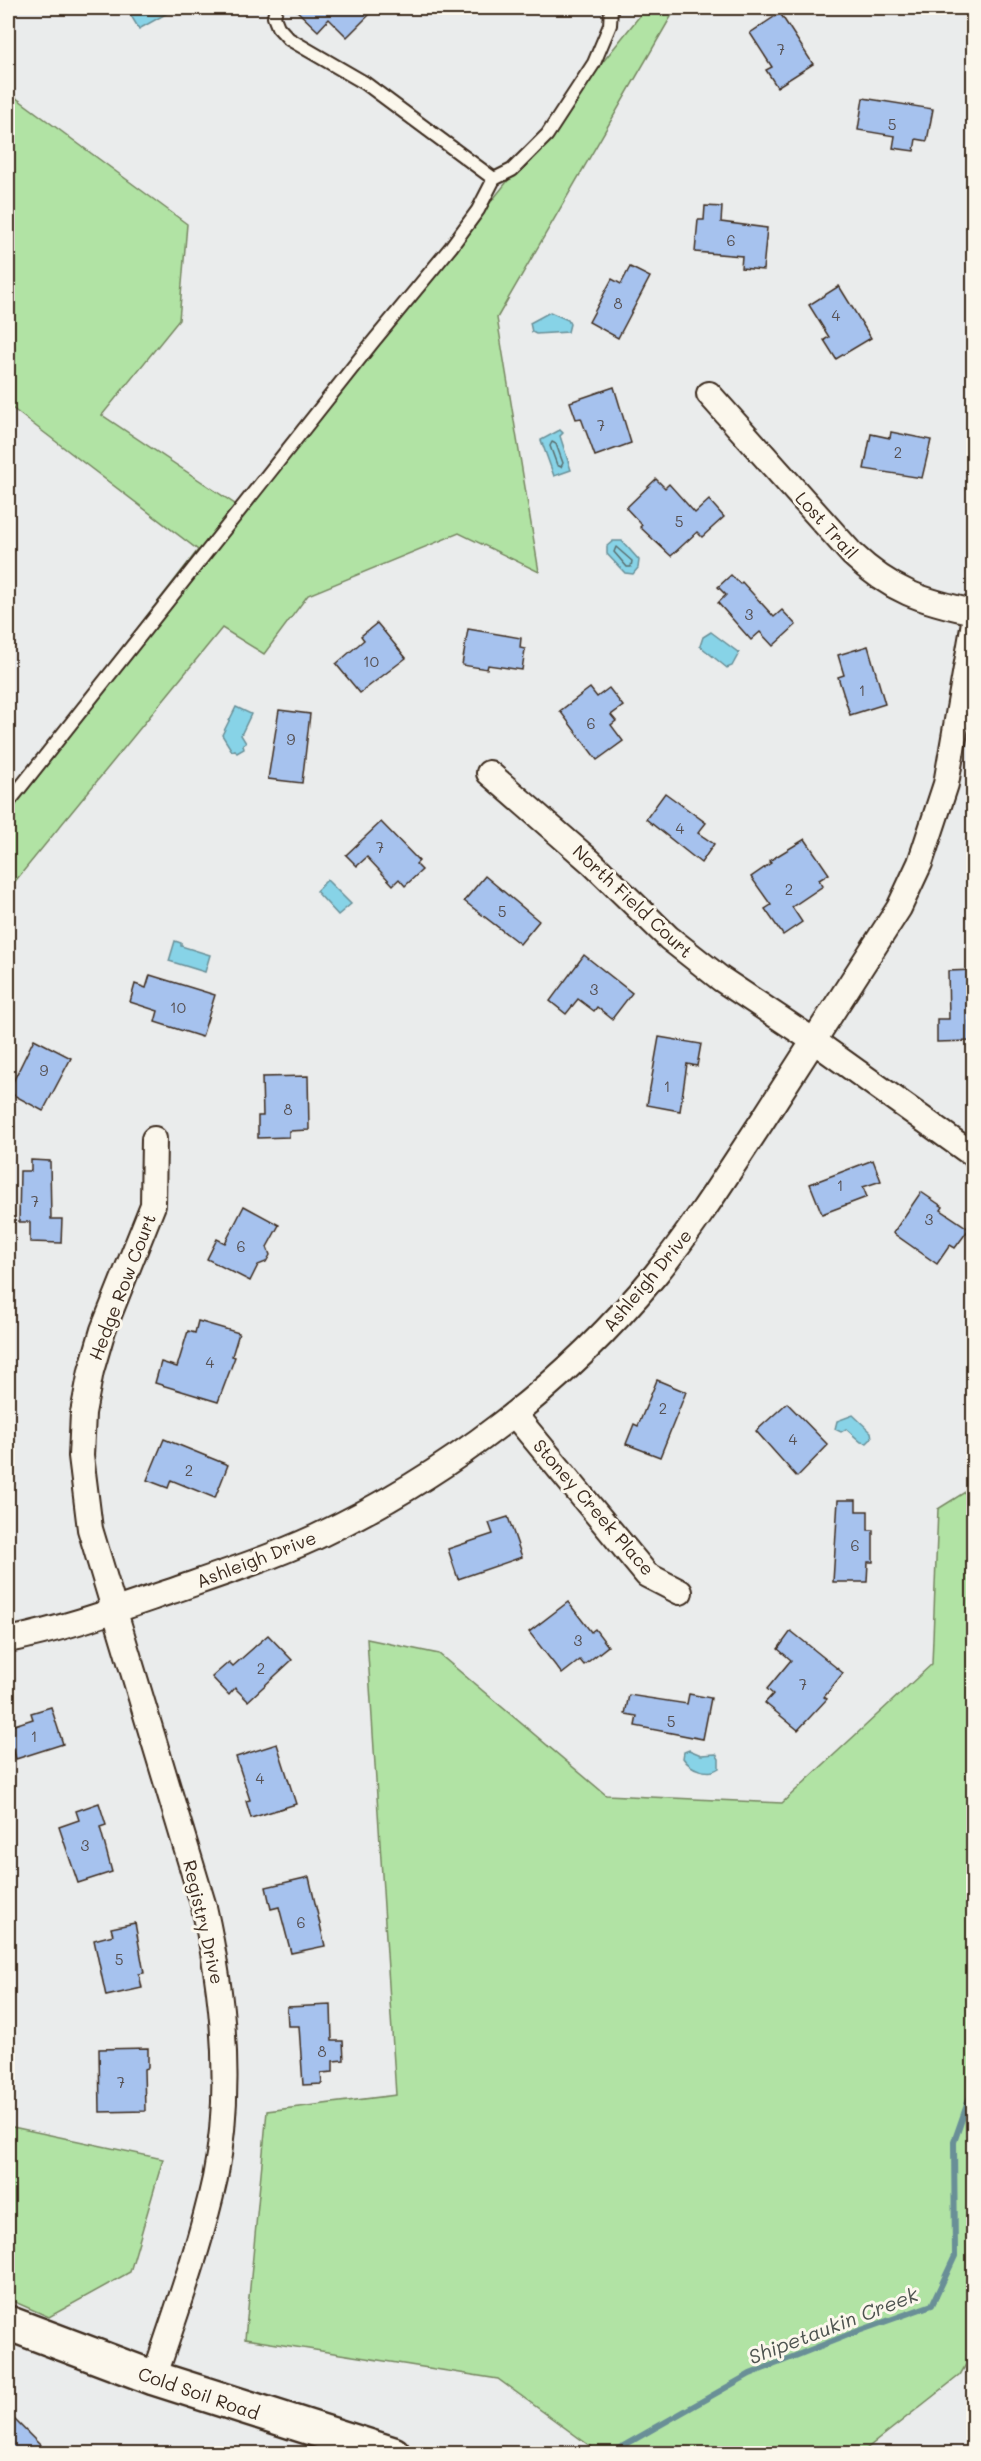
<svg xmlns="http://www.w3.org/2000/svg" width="981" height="2461" viewBox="0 0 981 2461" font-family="Mali,sans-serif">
  <rect width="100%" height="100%" fill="#eaecec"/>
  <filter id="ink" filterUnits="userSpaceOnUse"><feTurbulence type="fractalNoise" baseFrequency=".0167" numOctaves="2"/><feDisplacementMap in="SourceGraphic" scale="12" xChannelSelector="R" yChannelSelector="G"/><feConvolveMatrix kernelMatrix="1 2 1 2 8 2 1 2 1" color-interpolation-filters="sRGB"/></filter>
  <g filter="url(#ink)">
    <g fill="#b1e3a4" stroke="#768661" stroke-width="1.5">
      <polygon points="646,8 676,8 497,318 539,572 459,533 308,595 264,654 222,628 8,890 8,795 198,550 8,405 8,92 187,224 179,320 102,415 238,506 482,213"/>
      <polygon points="973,1487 974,2351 960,2375 861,2453 601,2454 498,2379 245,2339 267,2111 396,2095 367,1639 439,1654 606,1795 782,1803 932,1664 938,1509"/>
      <polygon points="8,2126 163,2159 130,2272 49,2317 8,2299"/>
    </g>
    <g fill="#87d3e7" stroke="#698f97" stroke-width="1.5">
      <polygon points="140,8 172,8 173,10 139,29 130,14"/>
      <polygon points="550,312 568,320 570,324 568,332 536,334 532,332 530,323"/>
      <polygon points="560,430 563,433 560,436 571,470 554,476 541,440"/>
      <polygon points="613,541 622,541 639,560 638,568 633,574 625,573 607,554 607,546"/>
      <polygon points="711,632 739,653 732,666 727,668 700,646 703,637"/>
      <polygon points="236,707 251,714 241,735 246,743 243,745 244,749 237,753 235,750 232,751 222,735"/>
      <polygon points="327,880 351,904 338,915 316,891"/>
      <polygon points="175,941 181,943 181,946 210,955 205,972 169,961"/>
      <polygon points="853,1415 871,1432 872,1438 867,1443 861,1442 846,1429 841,1432 835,1429 837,1421"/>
      <path d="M 689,1750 L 701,1755 L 716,1754 L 719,1759 L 719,1768 C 708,1776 690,1769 683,1758 L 684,1752 Z"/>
    </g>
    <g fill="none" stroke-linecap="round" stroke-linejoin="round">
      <g stroke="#596e6e" stroke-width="1.5">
        <polygon points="552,442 556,444 563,463 561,467 557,465 550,446"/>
        <polygon points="616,547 632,561 631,567 627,567 614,552"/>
      </g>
      <polyline stroke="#698f97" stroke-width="6" points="609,2454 750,2374 853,2333 932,2305 955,2256 954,2142 974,2085"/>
    </g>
    <g fill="#a6c2ee" stroke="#3b2a1e" stroke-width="1.5">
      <polygon points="294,8 376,8 347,37 329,19 318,31"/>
      <polygon points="780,13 813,64 777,87 766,70 772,67 750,33"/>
      <polygon points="863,98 933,109 927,141 916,139 914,151 893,148 895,136 858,130"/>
      <polygon points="705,206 722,207 721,222 767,228 763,270 741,268 742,256 695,252 698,220 704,220"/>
      <polygon points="630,267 650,277 618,338 589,322 612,279 621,284"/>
      <polygon points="839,286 871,338 836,359 824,340 829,337 809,305"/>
      <polygon points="614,387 631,443 595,456 581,418 576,419 570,402"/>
      <polygon points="891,432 931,440 922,478 864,469 871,434 890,438"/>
      <polygon points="656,479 665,488 669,484 695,513 709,500 724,517 702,537 697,532 671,556 640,527 642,525 626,508"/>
      <polygon points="731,575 740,584 742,582 774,617 782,610 796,625 773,646 760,632 751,640 718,603 726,595 718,587"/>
      <polygon points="377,623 406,658 360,693 336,664 364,640 361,636"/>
      <polygon points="468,629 521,638 520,648 525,649 522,670 488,665 487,669 462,665"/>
      <polygon points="868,646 885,704 850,715 838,677 844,675 838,655"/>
      <polygon points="590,688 597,697 609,688 623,706 611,715 616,721 611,725 623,741 597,760 560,711"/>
      <polygon points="279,710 310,714 302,783 268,779"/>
      <polygon points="665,793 706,823 698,833 714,844 701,863 646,819"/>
      <polygon points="381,822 419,861 416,864 422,870 405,886 399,879 393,885 367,857 357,866 346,855"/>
      <polygon points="805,839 829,874 819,880 823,886 792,907 802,922 783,935 765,909 771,905 751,877 771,863 769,861"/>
      <polygon points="485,876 539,921 520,944 464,901"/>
      <polygon points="584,955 632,993 612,1019 597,1007 594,1011 578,999 566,1014 550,1001"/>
      <polygon points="974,970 974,1021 969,1021 970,1041 937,1042 937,1019 949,1019 948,971"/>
      <polygon points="150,975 215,995 202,1037 155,1022 158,1011 130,1002 135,984 146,988"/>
      <polygon points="659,1037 701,1044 697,1066 687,1064 680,1111 647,1105"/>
      <polygon points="34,1039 71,1058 43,1111 8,1092"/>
      <polygon points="308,1076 309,1130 289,1131 289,1137 258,1138 258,1116 263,1116 262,1077"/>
      <polygon points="31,1160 50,1161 51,1219 62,1219 61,1243 30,1242 30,1222 19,1222 20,1171 31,1171"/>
      <polygon points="873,1160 881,1181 863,1187 867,1197 822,1214 810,1184"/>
      <polygon points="921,1192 943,1207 941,1210 969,1229 955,1248 950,1245 937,1264 893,1233"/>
      <polygon points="244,1206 279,1225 267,1247 270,1255 266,1262 258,1265 250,1281 207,1259 217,1239 225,1243"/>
      <polygon points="198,1321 239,1333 232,1356 235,1357 218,1402 155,1383 161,1362 177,1367 188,1331 195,1333"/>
      <polygon points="657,1380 686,1392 660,1457 626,1444 634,1424 638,1426"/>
      <polygon points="787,1403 828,1445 797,1477 756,1431"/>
      <polygon points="164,1439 228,1465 215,1498 171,1480 168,1488 147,1480"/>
      <polygon points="838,1500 856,1500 856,1511 868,1511 868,1530 873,1530 873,1562 868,1562 867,1582 833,1582"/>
      <polygon points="508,1517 522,1557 458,1579 448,1549 493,1534 489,1523"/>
      <polygon points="568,1602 591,1632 595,1629 608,1646 584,1665 580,1660 562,1674 529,1632"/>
      <polygon points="791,1631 843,1673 824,1697 827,1699 798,1730 765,1703 773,1694 767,1689 791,1660 778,1649"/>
      <polygon points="268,1635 292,1660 248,1701 235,1688 229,1695 212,1677 229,1662 233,1666"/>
      <polygon points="689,1694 711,1698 703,1739 635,1726 637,1716 625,1714 629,1695 687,1704"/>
      <polygon points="51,1707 63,1744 16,1759 13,1748 8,1750 8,1727 33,1719 31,1713"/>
      <polygon points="277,1744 296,1804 251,1818 246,1801 250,1800 236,1757"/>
      <polygon points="99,1803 106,1825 100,1827 112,1872 78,1883 59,1827 79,1820 76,1811"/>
      <polygon points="309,1877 325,1946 291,1953 279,1907 271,1909 266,1887"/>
      <polygon points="135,1923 144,1973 139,1974 142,1988 106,1996 94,1940 113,1935 111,1928"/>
      <polygon points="331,2005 332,2041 343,2041 344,2060 333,2061 333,2072 321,2073 322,2084 303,2085 299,2026 288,2026 287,2007"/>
      <polygon points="148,2048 148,2068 144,2069 145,2111 100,2112 99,2049"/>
      <polygon points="8,2413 49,2454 8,2454"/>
    </g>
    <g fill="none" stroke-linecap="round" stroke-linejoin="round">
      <defs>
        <g id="lane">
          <polyline points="276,8 274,17 278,27 289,39 365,83 494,179"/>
          <polyline points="8,803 372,343 451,247 478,210 494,179 512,170 547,135 594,63 610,25 611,8"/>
        </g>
        <g id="street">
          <path d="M 709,394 L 852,554 C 891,591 922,601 974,612"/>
          <polyline points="489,773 591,862 669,938 721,979 814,1041 969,1152 974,1153"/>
          <polyline points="514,1414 647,1575 680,1592"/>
          <path d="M 8,1640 C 63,1629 116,1610 169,1592 C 218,1575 268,1559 316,1537 C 446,1476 564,1386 656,1274 C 694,1227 726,1176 759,1126 C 806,1053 852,981 899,908 L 920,863 L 946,784 L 974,622"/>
          <path d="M 154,2378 C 176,2312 200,2247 215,2178 C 233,2088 224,1996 204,1907 L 90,1529 L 81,1456 L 83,1413 L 91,1371 L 103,1330 L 153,1205 L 154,1139"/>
        </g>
        <polyline id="secondary" points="8,2323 154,2378 393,2454"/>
      </defs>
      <use href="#lane" stroke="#3b2a1e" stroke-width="16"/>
      <use href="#street" stroke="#3b2a1e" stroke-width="28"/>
      <use href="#secondary" stroke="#3b2a1e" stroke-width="38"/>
      <use href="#lane" stroke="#fbf7ec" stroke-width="12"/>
      <use href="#street" stroke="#fbf7ec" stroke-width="24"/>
      <use href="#secondary" stroke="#fbf7ec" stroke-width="33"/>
    </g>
  </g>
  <g text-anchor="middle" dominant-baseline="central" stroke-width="6" stroke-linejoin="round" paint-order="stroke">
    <g font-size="15" fill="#565052">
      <text x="781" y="49">7</text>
      <text x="892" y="124">5</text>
      <text x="731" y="240">6</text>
      <text x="618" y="303">8</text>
      <text x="836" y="315">4</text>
      <text x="601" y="425">7</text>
      <text x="898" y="452">2</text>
      <text x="679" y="521">5</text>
      <text x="749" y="614">3</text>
      <text x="371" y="661">10</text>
      <text x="862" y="690">1</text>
      <text x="591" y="723">6</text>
      <text x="291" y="739">9</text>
      <text x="680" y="828">4</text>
      <text x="380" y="847">7</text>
      <text x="789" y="889">2</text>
      <text x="502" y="911">5</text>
      <text x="594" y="989">3</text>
      <text x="178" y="1007">10</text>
      <text x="44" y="1070">9</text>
      <text x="667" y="1086">1</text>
      <text x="288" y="1109">8</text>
      <text x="840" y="1185">1</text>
      <text x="35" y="1201">7</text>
      <text x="929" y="1219">3</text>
      <text x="241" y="1246">6</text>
      <text x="210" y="1362">4</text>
      <text x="663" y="1408">2</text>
      <text x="793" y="1439">4</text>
      <text x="189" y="1470">2</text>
      <text x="855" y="1545">6</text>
      <text x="578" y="1640">3</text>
      <text x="261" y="1668">2</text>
      <text x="803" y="1684">7</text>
      <text x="671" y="1721">5</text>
      <text x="34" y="1736">1</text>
      <text x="260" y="1778">4</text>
      <text x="85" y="1845">3</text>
      <text x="301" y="1922">6</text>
      <text x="119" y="1959">5</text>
      <text x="322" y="2051">8</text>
      <text x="121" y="2082">7</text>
    </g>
    <g font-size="18" fill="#3b2a1e" stroke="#fbf7ec">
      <text transform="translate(827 525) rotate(48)">Lost Trail</text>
      <text transform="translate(633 901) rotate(43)">North Field Court</text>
      <text transform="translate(647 1280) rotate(-50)">Ashleigh Drive</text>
      <text transform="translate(122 1287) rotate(-69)">Hedge Row Court</text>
      <text transform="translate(594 1507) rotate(49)">Stoney Creek Place</text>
      <text transform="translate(256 1559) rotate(-21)">Ashleigh Drive</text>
      <text transform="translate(204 1922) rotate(77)">Registry Drive</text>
      <text transform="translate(199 2393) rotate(19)">Cold Soil Road</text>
    </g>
    <g font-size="20" font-style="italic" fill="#4e5450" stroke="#fbf7ec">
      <text transform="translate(833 2325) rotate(-21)">Shipetaukin Creek</text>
    </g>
  </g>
  <rect width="981" height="2461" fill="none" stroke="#fbf7ec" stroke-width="30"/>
  <rect x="15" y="15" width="951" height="2431" fill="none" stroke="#3b2a1e" stroke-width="2" filter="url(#ink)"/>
</svg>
